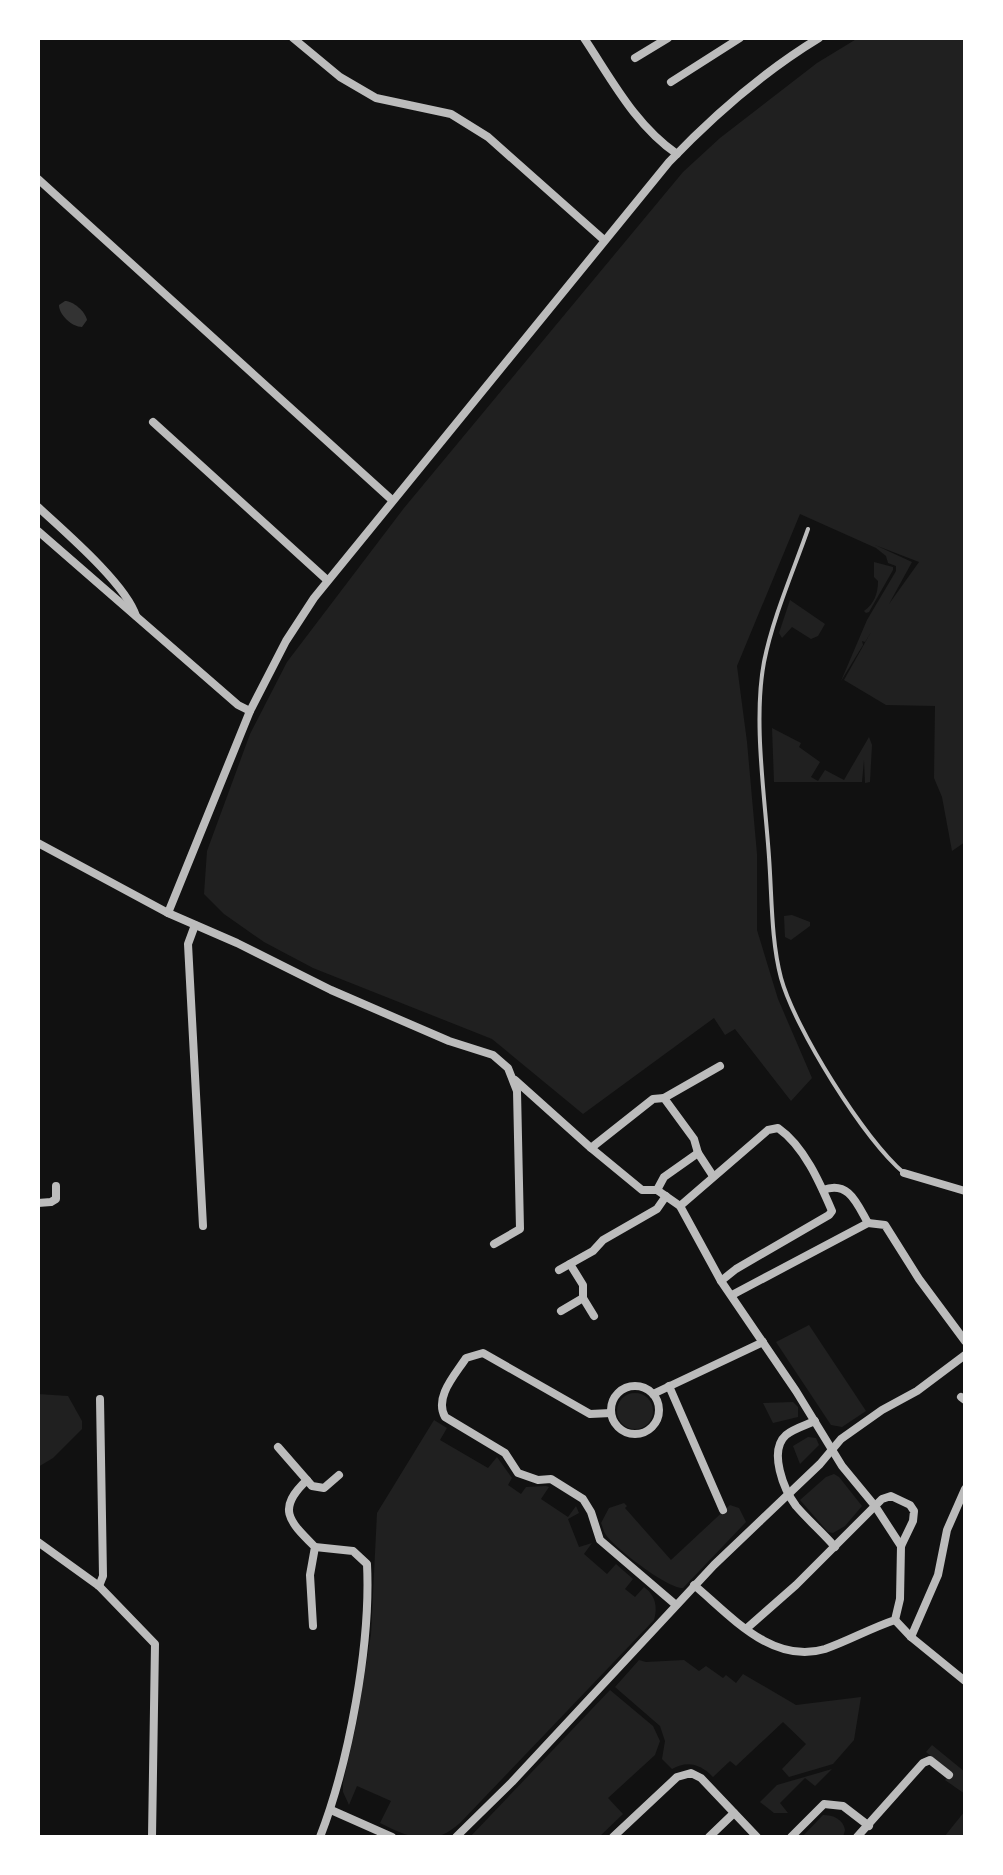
<svg xmlns="http://www.w3.org/2000/svg" width="1003" height="1875" viewBox="0 0 1003 1875" font-family="Lato,sans-serif">
  <rect width="100%" height="100%" fill="#111"/>
  <g fill="#202020" fill-rule="evenodd">
    <path d="M 858,38 L 965,38 L 965,842 L 952,851 L 942,797 L 934,778 L 935,706 L 886,705 L 844,680 L 871,632 L 865,642 L 862,641 L 863,645 L 841,681 L 867,620 L 896,571 L 896,566 L 888,563 L 886,556 L 876,548 L 800,514 L 737,666 L 747,742 L 757,854 L 757,930 L 778,999 L 812,1078 L 791,1101 L 735,1029 L 725,1035 L 714,1018 L 583,1114 L 492,1039 L 313,968 L 264,942 L 224,914 L 204,894 L 207,851 L 250,734 L 287,662 L 404,508 L 683,172 L 720,138 L 817,63 ZM 875,545 L 919,562 L 889,604 L 912,562 Z"/>
    <path d="M 874,562 L 893,567 L 893,570 L 869,612 L 866,613 L 864,611 C 874,604 878,594 878,581 L 874,577 Z"/>
    <polygon points="790,600 825,624 818,636 811,639 792,627 782,638 779,633"/>
    <polygon points="772,728 801,743 799,747 820,762 811,777 818,781 825,770 844,780 869,737 872,745 870,782 865,783 864,760 862,782 774,782"/>
    <polygon points="792,915 810,922 810,926 791,940 785,937 784,916"/>
    <polygon points="809,1325 866,1411 842,1427 831,1425 776,1342"/>
    <circle cx="635" cy="1411" r="18"/>
    <polygon points="38,1394 68,1396 82,1421 82,1429 53,1458 38,1467"/>
    <polygon points="793,1402 798,1407 798,1417 773,1423 763,1403"/>
    <path d="M 434,1420 L 447,1428 L 440,1440 L 488,1468 L 497,1457 L 512,1478 L 508,1485 L 521,1494 L 526,1487 L 546,1486 L 549,1487 L 541,1499 L 568,1517 L 576,1506 L 579,1513 L 568,1519 L 579,1547 L 592,1543 L 584,1554 L 607,1574 L 616,1564 L 633,1579 L 625,1589 L 635,1597 L 644,1587 C 655,1595 658,1606 654,1620 L 460,1823 C 432,1848 410,1838 380,1823 L 391,1801 L 357,1786 L 349,1805 L 343,1792 L 343,1783 L 357,1721 L 371,1634 L 377,1513 Z"/>
    <polygon points="808,1437 816,1438 819,1445 800,1464 793,1446"/>
    <polygon points="834,1474 839,1477 862,1506 845,1526 833,1533 828,1532 800,1500 826,1477"/>
    <path d="M 624,1503 L 627,1506 L 625,1508 L 671,1560 L 730,1505 L 739,1508 L 746,1522 L 683,1588 C 668,1589 615,1548 606,1535 C 603,1531 603,1527 601,1523 L 609,1508 Z"/>
    <path d="M 639,1660 L 646,1662 L 684,1660 L 699,1671 L 706,1666 L 723,1678 L 726,1675 L 736,1683 L 743,1674 L 796,1705 L 861,1697 L 854,1740 L 833,1764 L 789,1777 L 782,1769 L 806,1744 L 783,1722 L 736,1766 L 730,1761 L 713,1777 C 701,1764 687,1760 672,1769 L 662,1759 L 665,1741 L 660,1726 L 615,1687 Z"/>
    <polygon points="610,1690 653,1726 660,1741 655,1755 608,1798 623,1814 599,1837 470,1837"/>
    <polygon points="932,1745 965,1772 965,1794 945,1780 951,1772 926,1752"/>
    <polygon points="832,1769 815,1786 805,1778 780,1803 788,1813 774,1813 760,1802 777,1785"/>
    <polygon points="965,1811 965,1837 944,1837"/>
    <path d="M 823,1815 C 833,1815 843,1819 845,1830 L 843,1837 L 802,1837 Z"/>
  </g>
  <path fill="#333" d="M 65,301 C 73,301 85,311 87,320 L 82,327 C 72,327 59,315 59,305 Z"/>
  <g fill="none" stroke-linecap="round" stroke-linejoin="round">
    <path stroke="#bcbcbc" stroke-width="4" d="M 808,529 C 793,572 773,617 764,662 C 753,721 765,797 769,857 C 772,897 771,940 781,978 C 795,1029 864,1139 904,1173"/>
    <g stroke="#bcbcbc" stroke-width="8">
      <polyline points="293,38 340,77 376,98 451,114 488,137 604,240"/>
      <path d="M 584,38 C 612,80 635,125 677,154"/>
      <polyline points="635,58 668,38"/>
      <polyline points="671,82 740,38"/>
      <polyline points="38,179 392,500"/>
      <polyline points="153,422 327,580"/>
      <path d="M 38,507 C 64,531 126,584 136,616"/>
      <polyline points="38,531 238,705 250,711"/>
      <polyline points="38,843 168,913 237,943 331,990 449,1041 493,1055 508,1068 517,1091 520,1229 494,1244"/>
      <path d="M 168,913 L 250,711 L 286,641 L 314,598 L 669,162 C 714,115 763,72 819,38"/>
      <polyline points="195,925 188,944 203,1226"/>
      <polyline points="515,1080 591,1148 653,1099 664,1098 694,1139 698,1153"/>
      <polyline points="664,1098 720,1066"/>
      <polyline points="591,1148 642,1190 657,1190 680,1206 721,1281 796,1391 842,1466 875,1506 901,1546"/>
      <polyline points="904,1173 965,1191"/>
      <polyline points="657,1190 664,1177 698,1153 713,1176"/>
      <path d="M 823,1190 C 849,1180 857,1204 868,1223 L 885,1225 L 919,1279 L 965,1341"/>
      <polyline points="38,1203 51,1202 56,1199 56,1186"/>
      <path d="M 680,1206 L 768,1130 L 778,1128 C 804,1146 820,1183 832,1211 L 829,1215 L 736,1269 L 721,1281"/>
      <polyline points="559,1270 593,1251 603,1240 657,1209 666,1196"/>
      <polyline points="732,1295 868,1223"/>
      <polyline points="583,1298 594,1316"/>
      <polyline points="561,1311 583,1298 583,1285 570,1264"/>
      <polyline points="669,1386 723,1510"/>
      <circle cx="635" cy="1410" r="24"/>
      <polyline points="653,1394 763,1342"/>
      <polyline points="961,1397 965,1400"/>
      <path d="M 611,1413 L 590,1414 L 483,1353 L 466,1358 C 455,1375 434,1397 445,1417 L 505,1453 L 518,1473 L 538,1480 L 551,1479 L 583,1499 L 591,1512 L 600,1540 L 676,1605"/>
      <path d="M 815,1421 C 806,1425 793,1429 786,1435 C 768,1451 784,1490 796,1506 C 808,1520 823,1533 835,1547"/>
      <polyline points="278,1447 312,1486 324,1488 339,1475"/>
      <path d="M 307,1480 C 276,1509 289,1521 315,1547 L 310,1575 L 313,1626"/>
      <polyline points="38,1542 99,1586 155,1644 152,1837"/>
      <path d="M 315,1547 L 353,1551 L 367,1564 C 371,1644 349,1762 320,1837"/>
      <path d="M 694,1585 C 730,1615 772,1665 825,1649 C 848,1641 871,1628 895,1620 L 900,1599 L 901,1546 L 913,1521 L 914,1511 L 910,1505 L 891,1496 L 882,1499 L 796,1585 L 746,1629"/>
      <polyline points="99,1586 103,1576 100,1399"/>
      <polyline points="895,1620 911,1637 965,1681"/>
      <polyline points="911,1637 938,1575 947,1530 965,1489"/>
      <polyline points="331,1810 392,1837"/>
      <polyline points="456,1837 512,1782 714,1565 820,1464 841,1439 882,1410 917,1391 965,1355"/>
      <polyline points="613,1837 677,1777 691,1773 701,1778 757,1837"/>
      <polyline points="709,1837 734,1813"/>
      <polyline points="791,1837 824,1804 843,1806 869,1826"/>
      <polyline points="857,1837 923,1763 930,1760 949,1775"/>
    </g>
  </g>
  <rect width="1003" height="1875" fill="none" stroke="#ffffff" stroke-width="80"/>
</svg>
